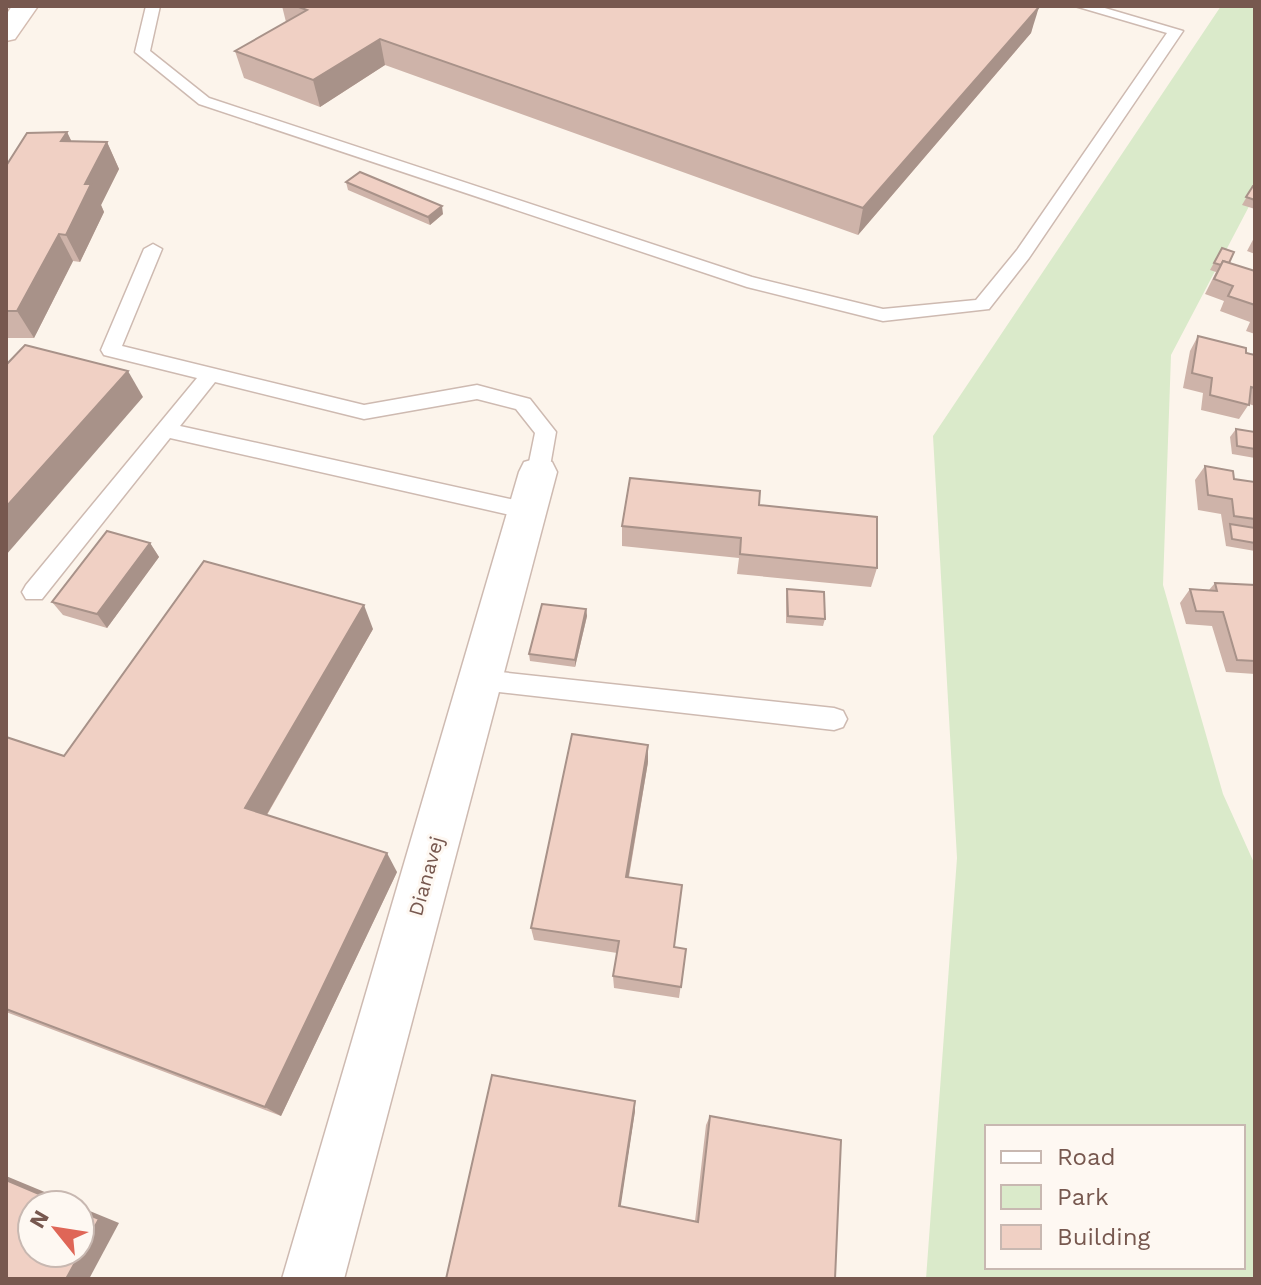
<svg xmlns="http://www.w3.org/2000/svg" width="1261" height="1285" viewBox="0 0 1261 1285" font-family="'Work Sans',sans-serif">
  <rect width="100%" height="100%" fill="#fcf4eb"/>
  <path fill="#daeaca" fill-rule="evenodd" d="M 1221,6 L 1255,6 L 1255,195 L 1171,355 L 1163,585 L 1223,794 L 1255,865 L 1255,1279 L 926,1279 L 957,858 L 933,436 ZM 987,1127 L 1243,1127 L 1243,1267 L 987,1267 Z"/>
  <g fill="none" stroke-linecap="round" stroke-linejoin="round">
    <defs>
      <g id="service">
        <polygon points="146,6 160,6 150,51 209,98 752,277 883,309 976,300 1017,250 1167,33 1075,6 1098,6 1183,31 1029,258 989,309 883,321 747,287 199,104 135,52"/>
        <polygon points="153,244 162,249 122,346 364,405 477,385 530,399 556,432 549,472 538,480 527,472 535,433 516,409 477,399 364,419 215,382 180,426 528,503 536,505 539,511 536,517 528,519 170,438 42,599 26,599 22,592 26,585 197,378 104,355 101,350 144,249"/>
        <polygon points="481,670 834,708 843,711 847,719 843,727 834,730 481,690 472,687 469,680 472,673"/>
      </g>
      <polygon id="minor" points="538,458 552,462 557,472 344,1279 282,1279 519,472 524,462"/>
      <polygon id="secondary" points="12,6 38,6 15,39 6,41 6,15"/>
    </defs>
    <use href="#service" stroke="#cebab1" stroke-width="3"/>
    <use href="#minor" stroke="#cebab1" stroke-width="3"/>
    <use href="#secondary" stroke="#d4bcb1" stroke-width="3"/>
    <use href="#service" fill="#fff" fill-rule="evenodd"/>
    <use href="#minor" fill="#fff" fill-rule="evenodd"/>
    <use href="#secondary" fill="#fff" fill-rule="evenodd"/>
  </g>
  <g fill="#ceb3a9">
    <polygon points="282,6 1036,6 1031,33 858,235 385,65 320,107 244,78 235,51 286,22"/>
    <polygon points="67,132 71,141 107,142 119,169 101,205 104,212 80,262 73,261 34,338 6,338 6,166"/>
    <polygon points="346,182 443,214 430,225 348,190"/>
    <polygon points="1253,186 1255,186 1255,209 1242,205"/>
    <polygon points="1255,236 1255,254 1247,251"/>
    <polygon points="1222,248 1229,263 1255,271 1255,334 1246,331 1250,322 1220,311 1224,301 1205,294 1216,272 1210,270"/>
    <polygon points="1198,336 1255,355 1255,406 1249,404 1239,419 1201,410 1203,393 1183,388 1190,351"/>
    <polygon points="1236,429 1255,432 1255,458 1232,454 1230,437"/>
    <polygon points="1205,466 1234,479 1255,482 1255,551 1226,546 1221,514 1198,510 1195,480"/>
    <polygon points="759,505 877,568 871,587 737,574 739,558 622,546 622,526"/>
    <polygon points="150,543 159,557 107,628 63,615 52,602"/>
    <polygon points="1215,583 1255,585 1255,674 1226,672 1212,626 1186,624 1180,603 1190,589 1209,590"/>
    <polygon points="787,589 825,619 823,626 786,623 786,596"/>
    <polygon points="586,609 587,616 575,667 530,661 529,654"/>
    <polygon points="373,629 267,815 397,872 281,1116 6,1012 6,737 64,756"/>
    <polygon points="648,762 629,877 674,947 686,949 679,998 614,988 613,976 617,953 534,940 531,928"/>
    <polygon points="635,1111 620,1206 695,1221 706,1125 710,1116 835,1279 446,1279"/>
  </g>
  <g fill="#a89289">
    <polygon points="1039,7 1031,33 858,235 863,208"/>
    <polygon points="380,39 385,65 320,107 313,80"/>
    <polygon points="67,132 80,159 61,141"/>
    <polygon points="107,142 119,169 101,205 104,212 80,262 66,235 85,184"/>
    <polygon points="442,206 443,214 430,225 428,217"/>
    <polygon points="59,234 73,261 34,338 17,311"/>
    <polygon points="128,371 143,397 6,555 6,507"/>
    <polygon points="150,543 159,557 107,628 97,614"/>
    <polygon points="364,605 373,629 259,828 245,808"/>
    <polygon points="586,609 587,616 575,667 575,660"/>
    <polygon points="648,745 648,762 626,891 626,877"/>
    <polygon points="387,853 397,872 281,1116 265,1107"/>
    <polygon points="635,1101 635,1111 620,1211 619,1206"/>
    <polygon points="6,1176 76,1205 65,1205 6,1180"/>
    <polygon points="80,1207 119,1223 89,1279 66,1279"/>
  </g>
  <g fill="#f0d0c4" stroke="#a89289" stroke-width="2">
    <polygon points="296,6 1036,6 1039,7 863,208 380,39 313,80 235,51 307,10"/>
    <polygon points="67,132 61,141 107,142 85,184 91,184 66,235 59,234 17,311 6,311 6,166 27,133"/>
    <polygon points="360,172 442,206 428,217 346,182"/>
    <polygon points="1253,186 1255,186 1255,200 1246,197"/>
    <polygon points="1222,248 1234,252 1229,263 1223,261 1221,265 1214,263"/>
    <polygon points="1223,261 1255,271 1255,305 1228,296 1233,286 1214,279"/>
    <polygon points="1198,336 1246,348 1246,353 1255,355 1255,388 1251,387 1249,405 1210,395 1212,378 1192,373"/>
    <polygon points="25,345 128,371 6,507 6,365"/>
    <polygon points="1236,429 1255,432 1255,449 1237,446"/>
    <polygon points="1205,466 1233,471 1234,479 1255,482 1255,519 1234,516 1232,499 1208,495"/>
    <polygon points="630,478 760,491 759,505 877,517 877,568 740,554 741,538 622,526"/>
    <polygon points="1230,524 1255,528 1255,543 1232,539"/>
    <polygon points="107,531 150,543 97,614 52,602"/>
    <polygon points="204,561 364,605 245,808 387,853 265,1107 6,1009 6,737 64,756"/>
    <polygon points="1215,583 1255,585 1255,661 1237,660 1223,612 1196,611 1190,589 1217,591"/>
    <polygon points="787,589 824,592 825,619 788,616"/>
    <polygon points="542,604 586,609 575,660 529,654"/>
    <polygon points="572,734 648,745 626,877 682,885 674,947 686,949 681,987 613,976 619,941 531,928"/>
    <polygon points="492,1075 635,1101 619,1206 698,1222 710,1116 841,1140 835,1279 446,1279"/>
    <polygon points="6,1180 65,1205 32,1205 32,1253 80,1253 80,1211 99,1219 66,1279 6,1279"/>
  </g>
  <g text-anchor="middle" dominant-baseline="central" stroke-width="6" stroke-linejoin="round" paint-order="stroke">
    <g font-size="20" fill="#77584f" stroke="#fef8f2">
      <text transform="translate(426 876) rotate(-74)">Dianavej</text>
    </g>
  </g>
  <rect width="1261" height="1285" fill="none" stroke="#77584f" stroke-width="16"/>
  <rect x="985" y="1125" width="260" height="144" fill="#fef8f2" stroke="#c8b8b1" stroke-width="2"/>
  <rect x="1001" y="1151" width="40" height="12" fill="#ffffff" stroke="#c8b8b1" stroke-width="2"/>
  <text x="1057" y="1165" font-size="24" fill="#77584f">Road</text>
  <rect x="1001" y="1185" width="40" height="24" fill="#daeaca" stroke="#c8b8b1" stroke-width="2"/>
  <text x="1057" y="1205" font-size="24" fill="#77584f">Park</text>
  <rect x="1001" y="1225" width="40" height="24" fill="#f0d0c4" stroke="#c8b8b1" stroke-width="2"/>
  <text x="1057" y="1245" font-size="24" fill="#77584f">Building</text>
  <g transform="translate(56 1229) rotate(300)"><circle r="38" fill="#fef8f2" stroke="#c8b8b1" stroke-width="2"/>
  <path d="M0-6L14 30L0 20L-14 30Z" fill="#df6657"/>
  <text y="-12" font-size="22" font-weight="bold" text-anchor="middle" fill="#77584f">N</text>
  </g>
</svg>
